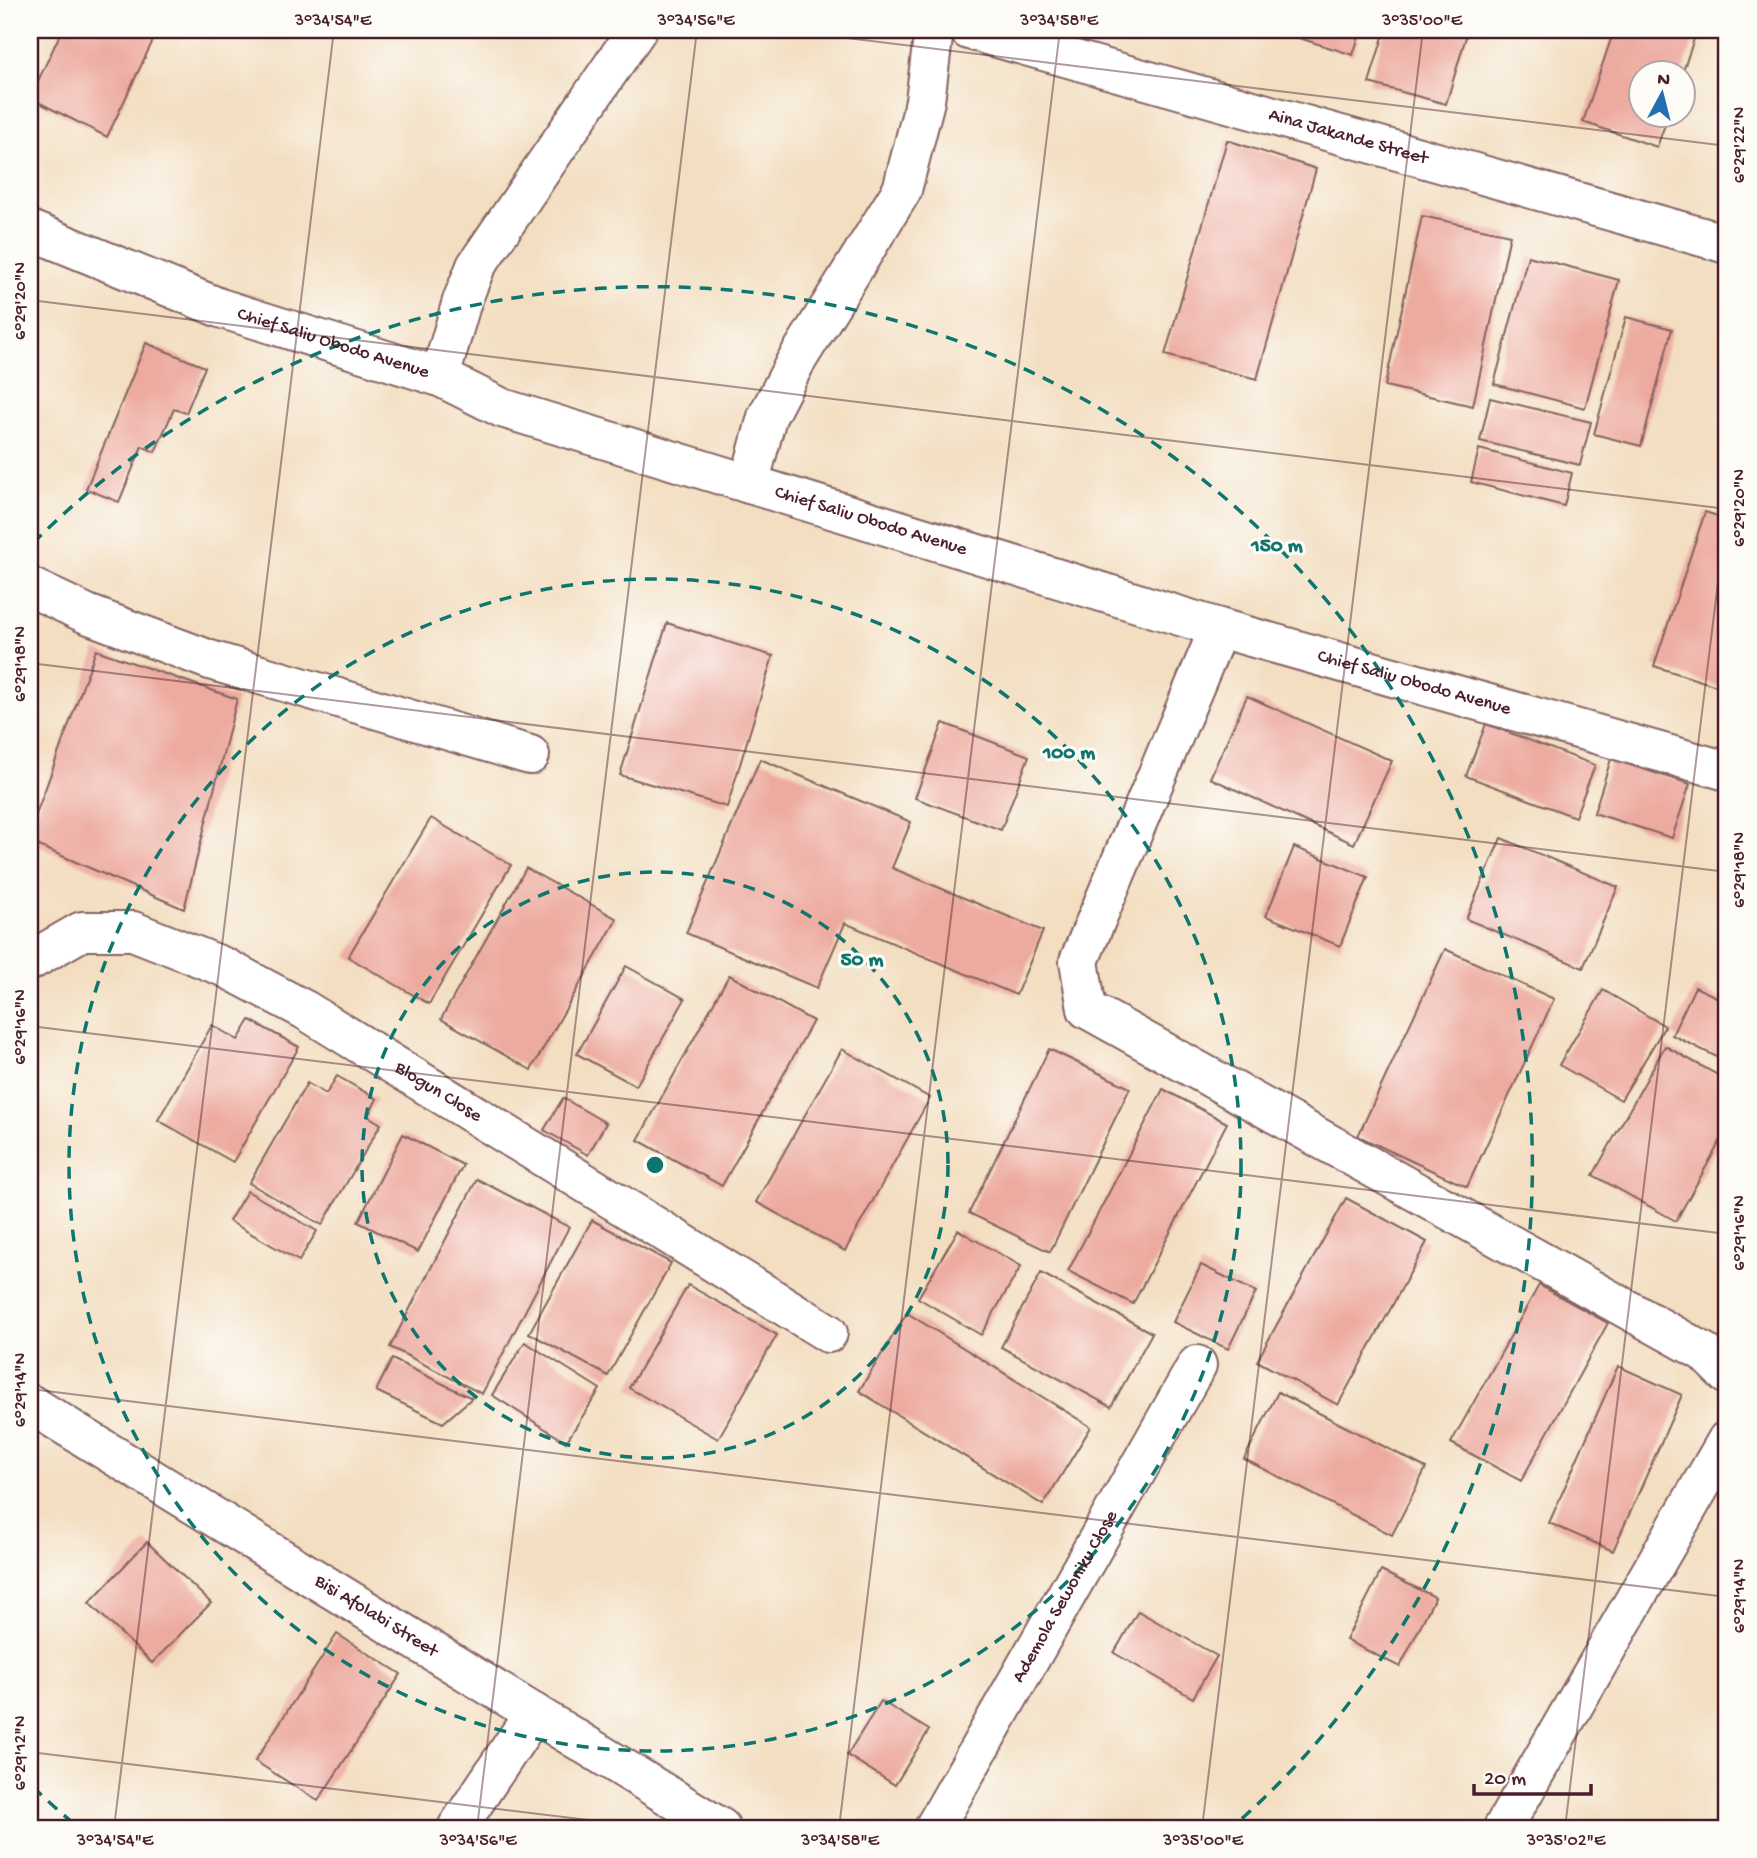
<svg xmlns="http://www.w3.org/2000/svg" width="1757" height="1858" viewBox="0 0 1757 1858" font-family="'Gochi Hand',sans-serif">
  <rect width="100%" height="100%" fill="#fdfcf7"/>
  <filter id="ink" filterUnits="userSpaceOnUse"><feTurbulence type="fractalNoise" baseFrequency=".0143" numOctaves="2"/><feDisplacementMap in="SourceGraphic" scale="14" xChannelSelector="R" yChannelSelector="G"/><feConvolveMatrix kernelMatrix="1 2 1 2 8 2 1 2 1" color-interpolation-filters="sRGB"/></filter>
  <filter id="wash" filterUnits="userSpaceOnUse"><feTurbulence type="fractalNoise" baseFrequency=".00686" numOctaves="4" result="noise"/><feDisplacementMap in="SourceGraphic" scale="28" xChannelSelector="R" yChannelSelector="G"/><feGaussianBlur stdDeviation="1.57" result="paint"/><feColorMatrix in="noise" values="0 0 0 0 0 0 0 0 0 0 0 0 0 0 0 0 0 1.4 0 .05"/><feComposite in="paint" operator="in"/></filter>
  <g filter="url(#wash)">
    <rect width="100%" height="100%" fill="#f3dec1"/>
    <g id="blocks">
      <g fill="#edaba0">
        <polygon points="62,30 158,30 107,137 30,98"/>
        <polygon points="1274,30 1361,30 1353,55"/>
        <polygon points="1385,30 1468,30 1446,104 1369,83"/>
        <polygon points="1614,30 1697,30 1682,74 1642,74 1642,116 1668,116 1657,147 1583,122"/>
        <polygon points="1227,140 1316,169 1257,379 1165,355"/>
        <polygon points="1422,216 1510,235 1473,406 1385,386"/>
        <polygon points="1528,256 1619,280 1585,408 1494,384"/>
        <polygon points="1626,317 1672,329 1641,446 1594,434"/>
        <polygon points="146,343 205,367 186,413 174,409 155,452 142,446 119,502 86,489"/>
        <polygon points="1490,398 1591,422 1580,465 1480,441"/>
        <polygon points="1479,449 1572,473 1564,506 1471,482"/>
        <polygon points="1705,512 1727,519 1726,689 1654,666"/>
        <polygon points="667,623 773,656 727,807 620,775"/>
        <polygon points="96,650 237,699 184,909 30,842 30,831"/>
        <polygon points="1247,696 1392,761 1354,844 1210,778"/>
        <polygon points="943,723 1029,756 1001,830 915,798"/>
        <polygon points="1486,724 1595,765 1575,817 1466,776"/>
        <polygon points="760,759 911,822 892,868 1043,931 1016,995 845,923 817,988 686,933"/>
        <polygon points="1611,759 1690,784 1672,838 1594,813"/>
        <polygon points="431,818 511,865 429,1004 348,957"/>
        <polygon points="1501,838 1618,887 1583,968 1466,919"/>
        <polygon points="1294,847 1368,877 1340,946 1266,916"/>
        <polygon points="526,868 617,919 531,1070 441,1019"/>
        <polygon points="1445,949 1554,999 1467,1187 1358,1136"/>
        <polygon points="626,966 685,999 636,1086 577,1054"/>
        <polygon points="729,975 813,1021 722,1186 638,1140"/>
        <polygon points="1695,987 1727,1002 1727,1062 1672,1035"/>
        <polygon points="1603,990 1665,1026 1621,1100 1559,1065"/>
        <polygon points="250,1020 299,1047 233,1162 158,1120 212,1025 238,1040"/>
        <polygon points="1665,1046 1727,1080 1727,1129 1676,1221 1593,1175"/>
        <polygon points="842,1049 930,1098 845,1251 756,1202"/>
        <polygon points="1049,1049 1130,1088 1050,1252 969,1213"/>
        <polygon points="337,1076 377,1099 368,1116 381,1124 322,1225 249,1183 307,1083 326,1094"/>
        <polygon points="1163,1089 1227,1123 1133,1304 1068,1271"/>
        <polygon points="563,1098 606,1123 588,1155 544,1130"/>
        <polygon points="403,1134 463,1165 418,1252 358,1222"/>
        <polygon points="477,1179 569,1227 482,1394 390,1347"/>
        <polygon points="247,1191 317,1231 299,1261 229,1221"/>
        <polygon points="1346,1198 1427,1242 1338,1405 1257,1361"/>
        <polygon points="592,1220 671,1263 608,1376 529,1333"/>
        <polygon points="958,1230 1021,1266 981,1335 918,1298"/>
        <polygon points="1201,1265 1256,1292 1228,1349 1173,1322"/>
        <polygon points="1041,1273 1152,1333 1111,1407 1001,1347"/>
        <polygon points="688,1285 777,1335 718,1439 629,1388"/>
        <polygon points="1539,1285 1608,1323 1521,1481 1451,1443"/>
        <polygon points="907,1313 1091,1427 1043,1505 859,1391"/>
        <polygon points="525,1342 600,1389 566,1442 492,1395"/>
        <polygon points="392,1359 472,1398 443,1423 376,1391"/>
        <polygon points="1618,1366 1682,1395 1613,1551 1549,1523"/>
        <polygon points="1278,1392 1426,1468 1392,1535 1244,1459"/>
        <polygon points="147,1542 211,1603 152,1663 89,1603"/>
        <polygon points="1381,1571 1435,1597 1400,1667 1346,1640"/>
        <polygon points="1138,1611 1217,1656 1193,1698 1114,1653"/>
        <polygon points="337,1634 401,1674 318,1801 255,1761"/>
        <polygon points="881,1701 929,1730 895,1785 847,1755"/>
      </g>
    </g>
  </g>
  <g filter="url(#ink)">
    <use href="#blocks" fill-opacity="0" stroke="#856260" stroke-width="2"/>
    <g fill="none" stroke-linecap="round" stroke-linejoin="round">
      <defs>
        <g id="minor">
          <path id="s1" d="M 969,30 L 1727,244"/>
          <path id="s2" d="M 30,230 L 220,308 L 440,377 L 502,408 L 1219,628 L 1727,771"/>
          <polyline points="440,377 462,301 476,266 637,30"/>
          <polyline points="749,484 767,417 795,363 902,190 925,101 934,30"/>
          <polyline points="30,587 87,614 210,660 530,755"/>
          <polyline points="1219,628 1079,961 1087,1009 1704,1352 1727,1375"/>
          <path id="s3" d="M 30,961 L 82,931 L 133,931 L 224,967 L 305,1010 L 828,1333"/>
          <path id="s4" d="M 30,1404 L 721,1828"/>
          <polyline points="457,1828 534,1713"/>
          <path id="s5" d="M 934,1828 L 1197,1365"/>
          <polyline points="1503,1828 1727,1440"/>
        </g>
      </defs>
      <use href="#minor" stroke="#856260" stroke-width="42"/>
      <use href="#minor" stroke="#fff" stroke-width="38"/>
    </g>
  </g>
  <path fill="none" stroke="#4a1f2b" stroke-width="2" stroke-opacity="0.45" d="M 782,30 L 1727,146M 30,300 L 1727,509M 30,663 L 1727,872M 30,1026 L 1727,1234M 30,1389 L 1727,1597M 30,1752 L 654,1828M 114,1828 L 334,30M 477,1828 L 697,30M 839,1828 L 1060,30M 1202,1828 L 1423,30M 1565,1828 L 1727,509"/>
  <g fill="none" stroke="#0f766e" stroke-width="3.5" stroke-dasharray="12 9">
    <circle cx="655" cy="1165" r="293"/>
    <circle cx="655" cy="1165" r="586"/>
    <path d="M73 1823A879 879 0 0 1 33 1787M33 543A879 879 0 1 1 1237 1823"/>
  </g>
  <g text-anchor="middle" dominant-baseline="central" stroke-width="6" stroke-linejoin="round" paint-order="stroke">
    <g font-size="19" fill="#4a1f2b" stroke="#fdfcf7">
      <text stroke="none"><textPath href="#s1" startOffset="394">Aina Jakande Street</textPath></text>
      <text stroke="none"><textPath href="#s2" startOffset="324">Chief Saliu Obodo Avenue</textPath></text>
      <text stroke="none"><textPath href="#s2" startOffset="891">Chief Saliu Obodo Avenue</textPath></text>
      <text stroke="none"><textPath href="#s2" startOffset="1458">Chief Saliu Obodo Avenue</textPath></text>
      <text stroke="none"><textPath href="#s3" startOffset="457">Blogun Close</textPath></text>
      <text stroke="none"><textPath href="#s5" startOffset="266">Ademola Sewoniku Close</textPath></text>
      <text stroke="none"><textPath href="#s4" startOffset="406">Bisi Afolabi Street</textPath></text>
    </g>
  </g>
  <circle cx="655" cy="1165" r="10" fill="#0f766e" stroke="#fdfcf7" stroke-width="3.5"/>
  <g font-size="21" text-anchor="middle" font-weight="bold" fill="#0f766e" stroke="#fdfcf7" stroke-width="6" stroke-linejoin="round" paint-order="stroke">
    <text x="1277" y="551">150 m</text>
    <text x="1069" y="758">100 m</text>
    <text x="862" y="965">50 m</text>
  </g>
  <rect width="1757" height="1858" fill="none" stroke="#fdfcf7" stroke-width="77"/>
  <g transform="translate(1662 94) rotate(7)"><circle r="33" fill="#fdfcf7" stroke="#b5a4a5" stroke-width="2"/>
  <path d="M0-5L12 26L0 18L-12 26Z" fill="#1f6fb2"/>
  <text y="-10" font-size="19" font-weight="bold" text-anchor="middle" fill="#4a1f2b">N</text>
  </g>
  <path d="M1474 1784v10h117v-10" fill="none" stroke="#4a1f2b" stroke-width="3.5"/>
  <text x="1484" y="1784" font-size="21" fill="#4a1f2b" stroke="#fdfcf7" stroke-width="5" paint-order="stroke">20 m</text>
  <rect x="38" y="38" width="1680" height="1782" fill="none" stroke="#4a1f2b" stroke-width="2.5"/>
  <g font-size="18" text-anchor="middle" fill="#4a1f2b">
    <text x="333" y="25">3°34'54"E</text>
    <text x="696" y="25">3°34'56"E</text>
    <text x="1059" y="25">3°34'58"E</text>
    <text x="1422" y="25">3°35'00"E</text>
    <text transform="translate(1738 145) rotate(-90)" y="6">6°29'22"N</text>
    <text transform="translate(19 301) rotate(-90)" y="6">6°29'20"N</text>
    <text transform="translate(1738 508) rotate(-90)" y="6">6°29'20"N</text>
    <text transform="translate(19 664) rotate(-90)" y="6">6°29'18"N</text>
    <text transform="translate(1738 870) rotate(-90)" y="6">6°29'18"N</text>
    <text transform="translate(19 1027) rotate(-90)" y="6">6°29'16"N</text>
    <text transform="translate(1738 1233) rotate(-90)" y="6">6°29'16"N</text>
    <text transform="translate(19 1390) rotate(-90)" y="6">6°29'14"N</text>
    <text transform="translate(1738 1596) rotate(-90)" y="6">6°29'14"N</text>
    <text transform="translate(19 1753) rotate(-90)" y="6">6°29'12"N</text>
    <text x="115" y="1845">3°34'54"E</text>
    <text x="478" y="1845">3°34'56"E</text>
    <text x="840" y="1845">3°34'58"E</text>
    <text x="1203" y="1845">3°35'00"E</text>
    <text x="1566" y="1845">3°35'02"E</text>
  </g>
</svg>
